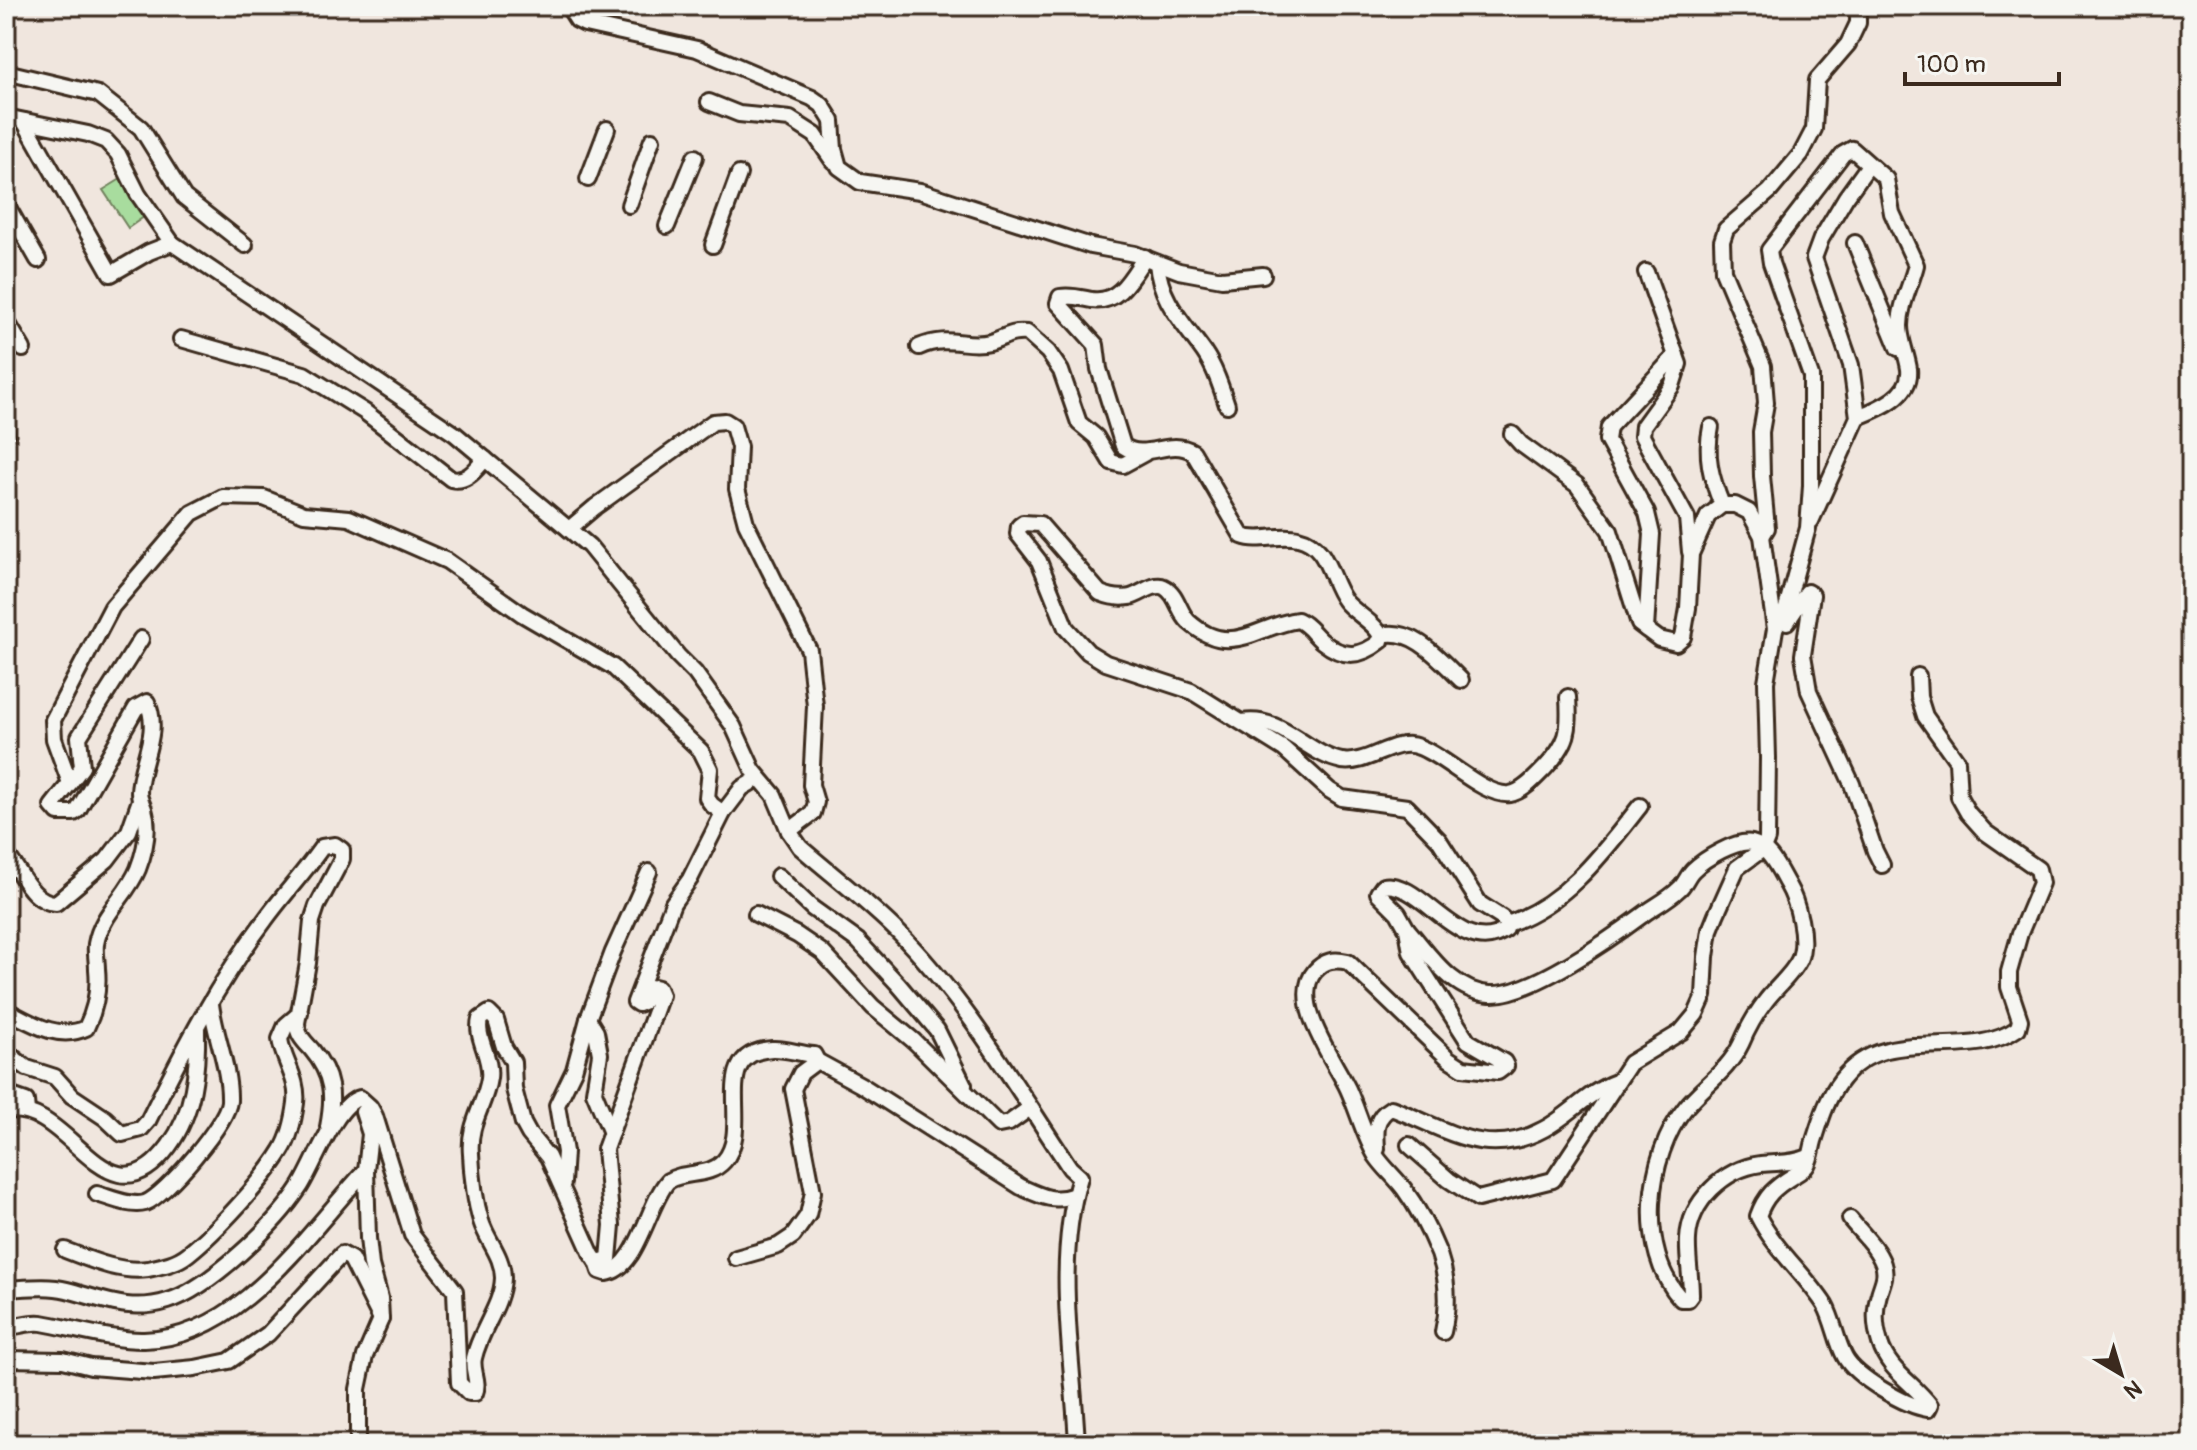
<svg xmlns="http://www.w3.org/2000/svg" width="2197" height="1450" viewBox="0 0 2197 1450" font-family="Pangolin,sans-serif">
  <rect width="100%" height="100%" fill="#f0e6de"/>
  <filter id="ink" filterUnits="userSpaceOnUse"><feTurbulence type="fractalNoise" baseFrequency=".0125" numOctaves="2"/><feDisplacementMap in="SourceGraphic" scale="16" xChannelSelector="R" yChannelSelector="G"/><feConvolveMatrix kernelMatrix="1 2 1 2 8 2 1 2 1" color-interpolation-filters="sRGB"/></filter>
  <g filter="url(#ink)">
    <polygon fill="#a8dc9e" stroke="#72835e" stroke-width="2" points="124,177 148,214 128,228 103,190"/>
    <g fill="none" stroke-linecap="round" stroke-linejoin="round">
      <defs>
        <g id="minor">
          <polyline points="568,6 577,20 585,24 697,49 812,98 822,105 832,121 834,149 839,167 860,182 920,191 1091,246 1135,254 1179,271 1222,279 1263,275"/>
          <polyline points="6,72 98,94 141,128 184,197 245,245"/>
          <polyline points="709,102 739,114 790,119 815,135 833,161"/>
          <path d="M 6,117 L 88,134 L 106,141 L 118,154 L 138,194 L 172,243 L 455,434 L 589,546 L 678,656 L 695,673 L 733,726 L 753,770 L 774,795 L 789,831 L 800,847 C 832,875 867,901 897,931 C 966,1000 1016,1087 1070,1168 L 1080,1177 C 1054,1263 1073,1356 1077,1444"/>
          <polyline points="24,121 111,274 149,252 172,243"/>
          <polyline points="588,179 607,129"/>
          <polyline points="6,204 38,260"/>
          <polyline points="629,205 652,140"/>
          <polyline points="667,226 695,157"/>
          <polyline points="1855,243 1898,348"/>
          <polyline points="713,245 739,174"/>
          <path d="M 1145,257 C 1132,276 1119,304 1092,300 C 1081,298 1071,295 1060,297 L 1058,303 L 1096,345 L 1099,369 L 1123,446 C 1146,462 1169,437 1193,452 L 1242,536 C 1260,543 1280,533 1298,538 C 1329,545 1329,580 1345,601 C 1355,614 1382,626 1381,641 C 1361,657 1344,659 1323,642 C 1314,635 1309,625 1298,620 C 1255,626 1231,659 1189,622 C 1179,613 1177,593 1164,587 C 1154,582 1140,595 1130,597 C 1119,599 1110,597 1100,593 L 1040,524 L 1023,523 L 1019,526 L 1018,534 L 1039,561 L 1066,628 L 1088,652 L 1106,663 L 1191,691 L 1284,749 L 1329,790 L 1342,798 L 1407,807 L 1439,840 L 1480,904 L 1502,918 L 1507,924 L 1506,929 C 1462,962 1421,878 1383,886 L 1378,893 L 1398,913 L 1407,929 L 1411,952 L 1468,1041 L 1504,1062 L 1506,1066 L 1498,1072 L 1463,1068 L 1449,1059 L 1348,962 C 1334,959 1325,960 1315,971 C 1289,1001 1335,1061 1348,1089 C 1358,1111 1364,1136 1376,1156 C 1384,1168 1396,1178 1404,1189 C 1418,1208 1430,1232 1439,1254 C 1448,1280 1449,1306 1443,1332"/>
          <path d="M 1157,263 C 1160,301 1183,322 1204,352 C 1215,368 1221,387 1227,405"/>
          <polyline points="1646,272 1679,364 1672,386 1643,426 1642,436 1687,518 1690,552"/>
          <polyline points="6,320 23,349"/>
          <path d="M 181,339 L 304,374 L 365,412 L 451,479 C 467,483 476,469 485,459"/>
          <path d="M 919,347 C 949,334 965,348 990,342 C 1004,338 1011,331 1027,333 L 1048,352 L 1061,371 L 1079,423 L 1096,437 L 1111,462 L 1123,465 L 1145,453"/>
          <path d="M 1711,427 C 1705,456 1711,478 1722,505"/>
          <polyline points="6,430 6,438"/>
          <polyline points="1811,521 1858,417 1851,365 1814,258 1821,239 1846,197 1869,165"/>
          <polyline points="569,529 595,507 713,422 725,421 733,426 739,447 737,489 746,523 809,650 815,706 811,785 816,802 813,813 789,831"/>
          <polyline points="1762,536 1767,528 1762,476 1761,432 1766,403 1763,366 1723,271 1722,241 1726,229 1770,191 1801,154 1814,129 1817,80 1848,44 1858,23 1858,6"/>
          <polyline points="1787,622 1807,592 1812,595 1803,655 1809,691 1852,784 1875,851 1882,865"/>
          <path d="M 1775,628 L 1785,612 L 1808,528 L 1811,486 L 1811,376 L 1771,263 L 1769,250 L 1843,154 L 1852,149 L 1886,179 L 1892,213 L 1916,265 C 1911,285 1900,305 1900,326 C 1900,340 1907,355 1909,369 C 1912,396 1878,409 1858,417"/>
          <polyline points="1646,629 1652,534 1647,513 1607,440 1609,427 1676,355"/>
          <path d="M 1382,635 C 1414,627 1440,660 1461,680"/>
          <path d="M 1242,722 C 1282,715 1306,754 1342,761 C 1369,765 1394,737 1419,747 C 1445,756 1484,797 1510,794 C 1523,792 1536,777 1545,768 C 1569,742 1570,732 1568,697"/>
          <polyline points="70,783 82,767 79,737 141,639"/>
          <path d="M 6,854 C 20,869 31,903 56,903 L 107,860 L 129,831 L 140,800"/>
          <polyline points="778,876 812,908 858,941 898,984 937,1030 964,1085"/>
          <polyline points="756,914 797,935 822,952 873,1007 914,1041 999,1125 1009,1123 1030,1108"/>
          <path d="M 1507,924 C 1566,904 1603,853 1640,806"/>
          <path d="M 1407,929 C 1430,955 1453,992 1490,994 C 1529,997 1613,937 1644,914 C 1655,906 1669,899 1679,889 C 1685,884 1687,876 1693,870 C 1704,859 1737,839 1752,843 C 1769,847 1779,870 1787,884 C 1797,901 1808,939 1799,960 C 1792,975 1775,988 1765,1002 C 1755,1015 1747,1030 1741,1044 C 1728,1071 1704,1085 1686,1107 C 1646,1156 1637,1251 1681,1299 L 1688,1299 L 1691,1295 C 1691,1276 1687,1258 1688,1239 C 1690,1201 1724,1169 1761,1164 C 1778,1162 1793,1164 1809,1157"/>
          <path d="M 6,1010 C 31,1023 58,1041 86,1028 C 95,1010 99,989 97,969 C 97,961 95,952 96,944 C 101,914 127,896 138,869 C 145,851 150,829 144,809 C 142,803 139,799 139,792 C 140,761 161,733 147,702 L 136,708 L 78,810 L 74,813 L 58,813 L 52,806 L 70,783 L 54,739 L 53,720 L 112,607 L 192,513 L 223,497 L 264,498 L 304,514 L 349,518 L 447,561 L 522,614 L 613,667 L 701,751 L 710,769 L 707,798 L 712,805 L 723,813"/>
          <path d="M 6,1052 L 27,1068 L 55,1077 L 72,1096 L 105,1118 L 122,1134 L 141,1129 L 148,1121 C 182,1052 218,982 265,920 C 283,895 304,873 322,847 L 335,845 L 342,850 L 342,859 L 317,906 L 312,921 L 308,963 L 297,1023 C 297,1035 304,1041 312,1050 C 333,1075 334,1096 328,1127"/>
          <path d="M 817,1061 L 861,1085 L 1021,1187 C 1041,1196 1053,1203 1075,1195"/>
          <polyline points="6,1094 26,1101 27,1111"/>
          <path d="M 6,1111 C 71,1100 106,1231 169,1146 C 194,1112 198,1070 197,1029"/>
          <polyline points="611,1133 594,1092 600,1054 596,1032 588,1019 613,952 649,872"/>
          <polyline points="1409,1145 1449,1180 1478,1199 1553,1180 1630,1063 1681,1032 1696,1014 1704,996 1706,957 1710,930 1716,915 1737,868 1763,849 1767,839 1768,758 1766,682 1775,629 1762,536 1749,512 1735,505 1722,505 1708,516 1691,554 1688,608 1683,637 1676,643 1659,639 1639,624 1610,531 1577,485 1521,444 1512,434"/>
          <path d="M 1377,1149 C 1376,1131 1374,1118 1391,1108 C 1445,1128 1485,1161 1544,1129 C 1569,1116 1588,1092 1616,1082"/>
          <polyline points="563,1183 565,1152 557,1105 574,1070 588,1019"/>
          <path d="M 97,1194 C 111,1198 131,1207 145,1203 C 165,1196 228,1122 229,1101 C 230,1069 215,1036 211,1004"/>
          <path d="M 1850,1219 C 1861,1233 1877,1247 1883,1264 C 1887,1276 1882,1283 1879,1294 C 1874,1310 1875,1327 1880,1343 C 1888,1370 1913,1383 1930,1405 L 1928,1409 C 1905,1406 1856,1377 1845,1357 C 1836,1341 1834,1321 1825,1305 C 1805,1274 1775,1250 1758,1216 C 1765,1196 1775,1187 1793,1176 C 1798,1173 1805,1169 1807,1165 C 1811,1158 1812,1148 1814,1141 C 1821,1119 1827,1098 1841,1080 C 1887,1020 1967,1065 2018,1028 L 2020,1020 L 2009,987 L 2009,972 L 2020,933 L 2041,883 L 2038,869 L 1985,832 L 1968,813 L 1959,797 L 1957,761 L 1925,716 L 1919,697 L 1918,676"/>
          <path d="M 65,1250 C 91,1260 120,1273 148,1269 C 162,1266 177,1263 188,1254 C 216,1232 264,1180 282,1150 C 290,1137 294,1118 296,1103 C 299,1079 283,1061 280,1039 L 286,1025 L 300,1013"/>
          <path d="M 597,1262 L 600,1271 L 606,1273 C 638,1269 648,1203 668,1181 C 685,1170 709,1178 724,1161 C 754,1127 707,1053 772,1049 C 785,1048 800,1054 814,1055 L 817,1061 L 801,1073 L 793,1089 L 813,1192 L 808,1215 L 793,1236 L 778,1246 L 736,1258"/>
          <path d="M 6,1289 C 26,1288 48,1285 67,1290 C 102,1299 130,1313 168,1301 C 210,1288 276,1224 300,1187 C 314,1166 335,1104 360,1098 L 370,1107 L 375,1116 L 412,1235 L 455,1291 L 459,1383 L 469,1393 L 475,1393 C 480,1381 471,1370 474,1358 C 480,1330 502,1306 503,1278 C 503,1256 487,1241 481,1221 C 475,1201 472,1176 471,1154 C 468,1123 485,1106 489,1078 C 492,1057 475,1038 480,1019 L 489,1013 L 496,1020 L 504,1047 L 513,1062 L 514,1089 L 523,1123 L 529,1134 L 548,1157 L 592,1255 L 597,1262 L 609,1259 L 612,1225 L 605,1149 L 661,995 L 658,988 L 654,987 L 643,1002 L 638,1004 L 635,1002 L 673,903 L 690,879 L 723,813 L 742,788 L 759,778"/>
          <path d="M 6,1327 C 18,1327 30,1321 42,1323 C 71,1328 116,1341 144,1340 C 241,1338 307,1233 366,1170"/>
          <polyline points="6,1359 63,1360 91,1367 154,1372 195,1368 229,1361 268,1334 342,1254 351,1259 381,1319"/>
          <polyline points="358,1444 358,1389 365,1356 381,1319 380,1298 371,1265 368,1238 366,1170 370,1134 363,1112"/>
        </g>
      </defs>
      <use href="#minor" stroke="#3b2a1e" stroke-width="20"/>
      <use href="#minor" stroke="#f6f6f2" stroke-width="14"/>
    </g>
  </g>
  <rect width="2197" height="1450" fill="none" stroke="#f6f6f2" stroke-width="32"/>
  <rect x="16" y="16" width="2165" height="1418" fill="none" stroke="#3b2a1e" stroke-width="3" filter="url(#ink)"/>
  <g transform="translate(2121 1374) rotate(142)" stroke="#f6f6f2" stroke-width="6" paint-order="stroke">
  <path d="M0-6L14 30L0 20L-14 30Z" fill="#3b2a1e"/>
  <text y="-12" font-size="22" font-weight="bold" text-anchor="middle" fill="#3b2a1e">N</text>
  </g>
  <path d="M1905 72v12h154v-12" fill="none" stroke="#3b2a1e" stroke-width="4"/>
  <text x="1917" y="72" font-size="24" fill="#3b2a1e" stroke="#f6f6f2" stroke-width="6" paint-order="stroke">100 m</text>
</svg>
